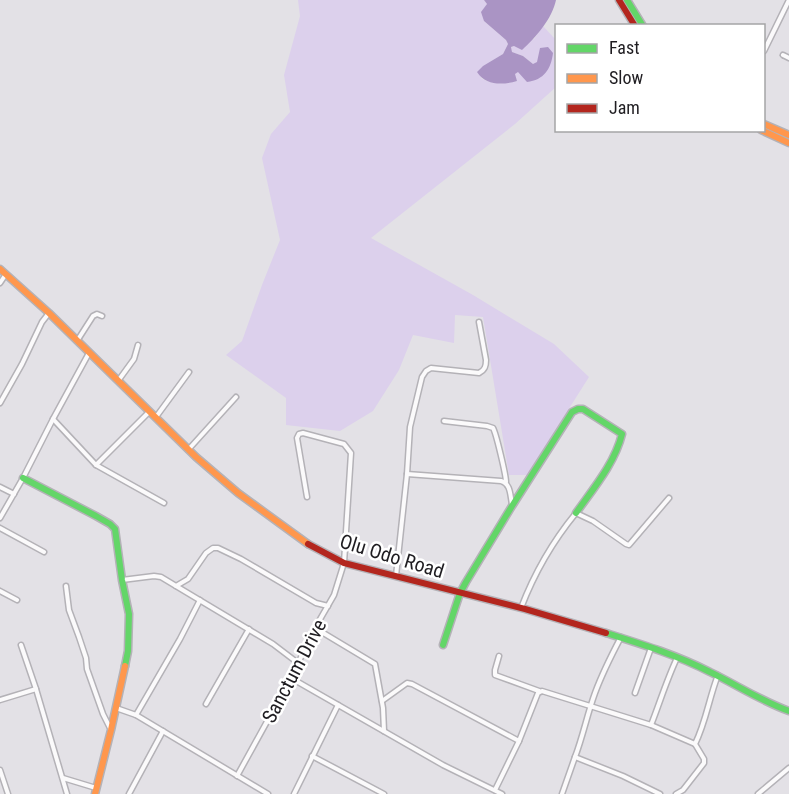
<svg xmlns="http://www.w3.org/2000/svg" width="789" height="794" viewBox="0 0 789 794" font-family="'Roboto Condensed',sans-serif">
  <rect width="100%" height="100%" fill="#e3e1e6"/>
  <path fill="#dcd0ec" d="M 298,0 L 484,0 L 487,4 L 484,21 L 506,40 L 508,44 L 503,54 L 484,66 L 481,78 C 493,85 503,84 517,81 L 514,73 L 537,62 L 533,64 L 523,56 L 512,52 L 511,47 L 534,39 L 543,26 L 556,40 L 556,87 L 515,124 L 371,238 L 473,295 L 554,344 L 589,377 L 527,475 L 509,475 L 483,317 L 455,315 L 454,343 L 413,335 L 399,370 L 373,411 L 340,431 L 286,425 L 286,398 L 226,355 L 242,341 L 262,285 L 280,240 L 262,158 L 271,134 L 290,112 L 284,75 L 300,16 Z"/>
  <path fill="#aa94c4" d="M 484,0 L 556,0 C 552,19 536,37 522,50 L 514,46 L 511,47 L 512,52 L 523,56 L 533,64 L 537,62 L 540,48 L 548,47 L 553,53 C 551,69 544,80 527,82 L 518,72 L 515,74 L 517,81 C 503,85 486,86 477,72 L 483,66 L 503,54 L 508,44 L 506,40 L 484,21 L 481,12 L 487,4 Z"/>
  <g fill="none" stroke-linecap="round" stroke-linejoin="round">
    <defs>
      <g id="street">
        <polyline points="764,51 789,0"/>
        <polyline points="783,55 789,58"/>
        <polyline points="0,283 6,274"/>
        <polyline points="77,341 93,316 97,314 102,316"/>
        <polyline points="118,381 134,359 138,345"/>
        <polyline points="0,403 22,364 42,322 49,313"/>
        <polyline points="156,417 189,372"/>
        <polyline points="53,419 96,465 164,503"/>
        <path d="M 444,421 L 487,426 L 493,428 C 496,433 506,475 506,482"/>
        <polyline points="188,450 236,397"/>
        <polyline points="96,465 149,412"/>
        <path d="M 407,474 L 501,481 C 511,484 510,495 512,504"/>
        <polyline points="0,487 14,494"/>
        <polyline points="0,518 23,478 53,419 89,353"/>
        <polyline points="0,528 44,552"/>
        <path d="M 396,576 L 407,474 L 410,427 L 422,377 L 426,371 L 431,368 L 479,373 C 485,370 486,366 486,360 L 479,322"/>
        <polyline points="122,580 154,576 161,577 176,586 188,579 206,553 213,548 218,548 241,559 316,603 328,606"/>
        <polyline points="66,586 69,610 79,637 86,658 87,669 103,714 111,730"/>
        <polyline points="176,586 273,644 298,663"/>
        <polyline points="0,591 17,600"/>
        <path d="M 521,608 C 534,574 553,541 576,513 L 593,521 L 626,544 L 629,545 L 669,498"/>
        <polyline points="315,628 375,664 383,708 384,731"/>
        <path d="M 621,637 C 611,656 602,674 595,693 C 587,715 583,736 575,757 L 623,776 L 660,794"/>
        <polyline points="21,645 36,689 67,794"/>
        <polyline points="499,656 495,670 495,675 539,691"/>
        <polyline points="291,678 443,765 502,794"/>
        <polyline points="635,693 651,648"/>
        <polyline points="0,700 36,689"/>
        <polyline points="382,701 407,683 412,684 519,741 495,790"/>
        <polyline points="206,704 249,629"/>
        <polyline points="116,708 136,715 180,639 200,600"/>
        <polyline points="136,715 268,794"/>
        <path d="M 651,725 C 660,702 667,679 677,658"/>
        <polyline points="519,741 538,693 542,691 651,725 695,744"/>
        <polyline points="312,756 384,794"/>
        <polyline points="0,770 8,794"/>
        <polyline points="237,776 291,678 315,628 334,595 344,563 351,453 344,444 303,433 299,434 297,438 307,497"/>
        <polyline points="63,778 96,788"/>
        <polyline points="129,794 163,731"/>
        <polyline points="294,794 338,705"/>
        <polyline points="562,794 575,757"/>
        <path d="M 676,794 L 683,790 L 704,763 L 704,759 L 695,744 C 706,722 709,698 718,675"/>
        <polyline points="758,794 789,768"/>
      </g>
      <g id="fast">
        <polyline points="627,0 643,26"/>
        <polyline points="23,478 96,516 110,524 115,529 122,580 129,614 128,651 125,666"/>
        <path d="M 606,633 C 641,644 677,655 710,672 C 737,685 761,701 789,711"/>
        <path d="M 443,645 L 460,593 L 466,582 L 512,506 L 572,412 L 578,409 L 583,409 L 622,434 C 615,463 593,489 576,513"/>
      </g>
      <g id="slow">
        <polyline points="764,124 789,135"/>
        <polyline points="761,130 789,143"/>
        <polyline points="0,269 49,313 196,457 238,493 308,544"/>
        <polyline points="95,794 111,730 125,666"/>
      </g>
      <g id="jam">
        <polyline points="619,0 635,26"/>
        <polyline points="308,544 344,563 525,609 606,633"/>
      </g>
    </defs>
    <use href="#street" stroke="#b4b2b7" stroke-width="7"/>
    <use href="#fast" stroke="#b4b2b7" stroke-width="9"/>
    <use href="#slow" stroke="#b4b2b7" stroke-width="9"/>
    <use href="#jam" stroke="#b4b2b7" stroke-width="9"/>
    <use href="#street" stroke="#fbfafb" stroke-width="4"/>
    <use href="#fast" stroke="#63d668" stroke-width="6"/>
    <use href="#slow" stroke="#ff974d" stroke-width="6"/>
    <use href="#jam" stroke="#b3261e" stroke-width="6"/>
  </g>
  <g text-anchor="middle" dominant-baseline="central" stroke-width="5" stroke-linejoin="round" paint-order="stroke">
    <g font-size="20" fill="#1f1d21" stroke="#fff">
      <text transform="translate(392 556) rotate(17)">Olu Odo Road</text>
      <text transform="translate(294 671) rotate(-62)">Sanctum Drive</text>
    </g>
  </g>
  <rect x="555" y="24" width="210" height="108" fill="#ffffff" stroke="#a5a5a6" stroke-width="1.5"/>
  <rect x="567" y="44" width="30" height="9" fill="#63d668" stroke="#a5a5a6" stroke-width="1.5"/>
  <text x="609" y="54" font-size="18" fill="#1f1d21">Fast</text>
  <rect x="567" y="74" width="30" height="9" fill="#ff974d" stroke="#a5a5a6" stroke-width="1.5"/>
  <text x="609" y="84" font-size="18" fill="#1f1d21">Slow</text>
  <rect x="567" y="104" width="30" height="9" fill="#b3261e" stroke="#a5a5a6" stroke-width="1.5"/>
  <text x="609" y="114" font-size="18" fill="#1f1d21">Jam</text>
</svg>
